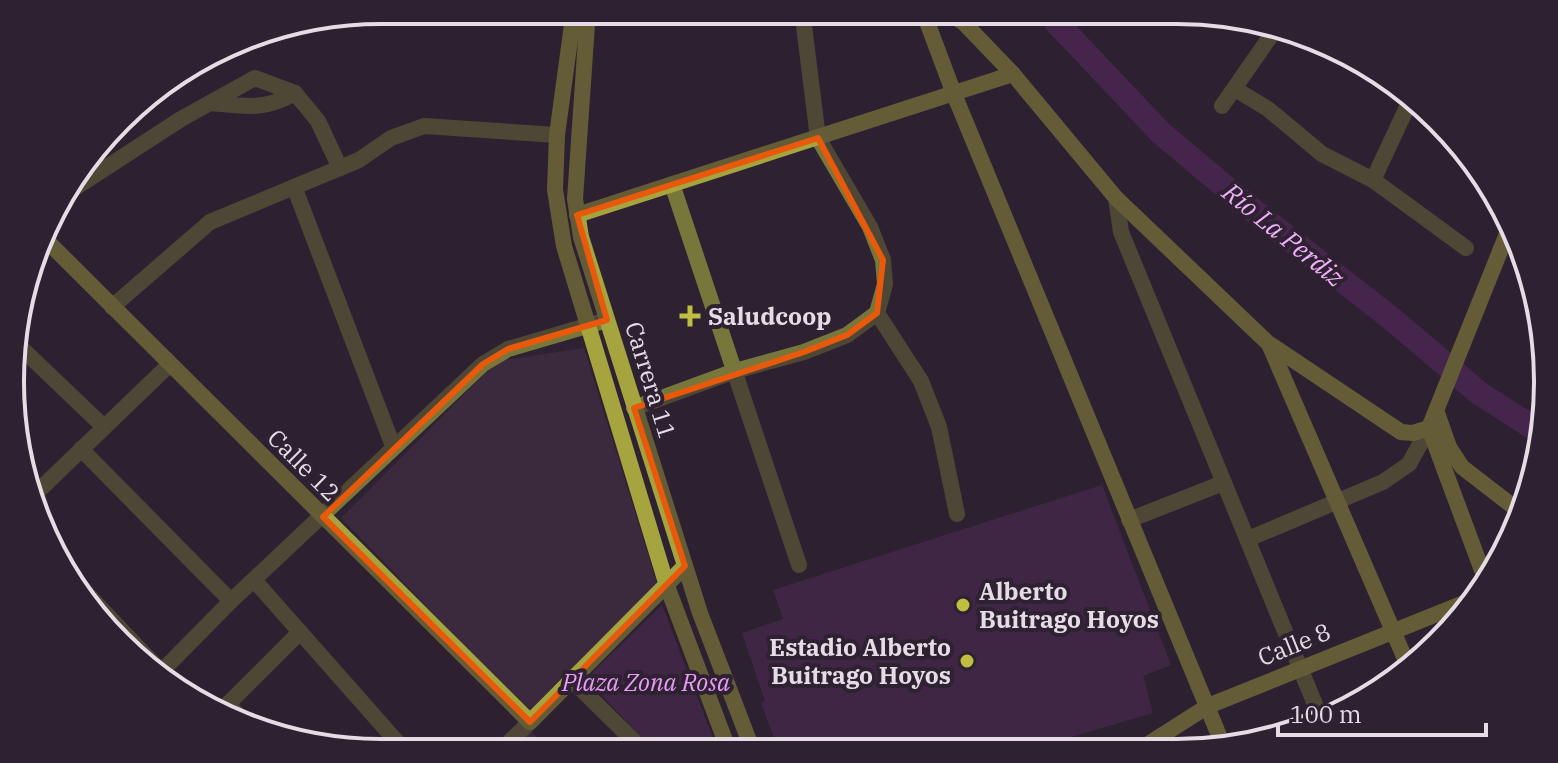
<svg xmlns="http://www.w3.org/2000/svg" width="1558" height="763" viewBox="0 0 1558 763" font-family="'IBM Plex Serif',serif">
  <rect width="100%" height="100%" fill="#2e2131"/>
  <polygon fill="#3b293e" points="584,348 658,586 529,712 341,518 497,361"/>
  <g fill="#542d5b">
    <polygon points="1102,485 1171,665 1143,676 1153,713 1027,750 779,751 761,703 765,701 742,633 783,619 773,590"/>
    <polygon points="662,605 718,751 655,751 586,679"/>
    <polygon points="530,730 550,752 508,752"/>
  </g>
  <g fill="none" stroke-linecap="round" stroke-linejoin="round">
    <polyline stroke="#632c6d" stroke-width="24" points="1049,11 1056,22 1161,133 1254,211 1392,319 1479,393 1540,432"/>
    <g stroke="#77763b" stroke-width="16">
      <polyline points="802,10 818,138 870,227 883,260 885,284 877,313 921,381 939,427 957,514"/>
      <polyline points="1235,89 1268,109 1322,154 1373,180 1466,248"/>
      <path d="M 210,103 C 244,106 265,111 295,93"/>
      <polyline points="1222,106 1274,31"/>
      <polyline points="1373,180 1410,101"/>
      <polyline points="672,184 799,565"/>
      <polyline points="295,189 393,446"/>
      <polyline points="64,195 181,119 255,78 295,93 318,121 340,168"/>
      <polyline points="1116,198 1121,232 1319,714"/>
      <polyline points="112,307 210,222 359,160 391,138 424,126 557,135"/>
      <polyline points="16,343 104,427"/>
      <polyline points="634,408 735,371 804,352 847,335 877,313"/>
      <polyline points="81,449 231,601"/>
      <polyline points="33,496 170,364"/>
      <polyline points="1129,520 1223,483"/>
      <polyline points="1248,539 1383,482 1409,464 1429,428"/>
      <polyline points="70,576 170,681"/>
      <polyline points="254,580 406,752"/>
      <polyline points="161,672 231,601 483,364 508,349 607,320"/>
      <polyline points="573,681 644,751"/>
      <polyline points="228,704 244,722"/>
      <polyline points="217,715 300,632"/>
      <polyline points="499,752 530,722"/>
    </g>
    <g stroke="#a5a43f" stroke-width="16">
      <polyline points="574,10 557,135 555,190 564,246 667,586 729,751"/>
      <polyline points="588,10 575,199 581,237 700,613 753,751"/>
      <polyline points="923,11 954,94 1225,750"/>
      <polyline points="944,11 963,22 1013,74 1116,198 1269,344 1409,668"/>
      <polyline points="577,215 1013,74"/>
      <polyline points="46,240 530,722 685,566"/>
      <polyline points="1271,345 1401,432 1413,433 1429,428"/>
      <polyline points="1437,413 1449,447 1462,467 1519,511"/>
      <polyline points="1486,581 1429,428 1509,229"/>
      <polyline points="1139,750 1208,706 1474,599"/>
    </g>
  </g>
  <path d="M0 0H1558V763H0ZM 818,138 L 883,260 L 877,313 L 847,335 L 804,352 L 634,408 L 685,566 L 530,722 L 323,517 L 483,364 L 508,349 L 607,320 L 577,215 Z" fill="#2e2131" fill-opacity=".55" fill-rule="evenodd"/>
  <path fill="none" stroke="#e8590c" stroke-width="6" stroke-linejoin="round" d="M 818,138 L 883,260 L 877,313 L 847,335 L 804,352 L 634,408 L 685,566 L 530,722 L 323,517 L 483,364 L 508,349 L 607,320 L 577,215 Z"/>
  <g fill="#c0be41" stroke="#2e2131" stroke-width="3">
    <path d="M686 304h8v8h8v8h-8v8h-8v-8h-8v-8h8z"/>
    <circle cx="963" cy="605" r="8"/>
    <circle cx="967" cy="661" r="8"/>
  </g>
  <g text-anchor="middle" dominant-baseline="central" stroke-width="8" stroke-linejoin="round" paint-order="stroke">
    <g font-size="24" font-weight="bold" fill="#e5dce6" stroke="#2e2131" text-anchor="start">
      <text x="708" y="316">Saludcoop</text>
      <text x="979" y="591">Alberto<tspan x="979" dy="28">Buitrago Hoyos</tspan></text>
      <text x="951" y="647" text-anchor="end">Estadio Alberto<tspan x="951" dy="28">Buitrago Hoyos</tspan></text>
    </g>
    <g font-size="24" fill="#e5dce6" stroke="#2e2131">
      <text transform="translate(651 380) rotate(73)">Carrera 11</text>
      <text transform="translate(304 465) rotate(45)">Calle 12</text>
      <text transform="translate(1294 644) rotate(-22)">Calle 8</text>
    </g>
    <g font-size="24" font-style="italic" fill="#ea9cf8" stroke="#2e2131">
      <text x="646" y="682">Plaza Zona Rosa</text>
    </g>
    <g font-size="26" font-style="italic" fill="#efb0f9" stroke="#2e2131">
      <text transform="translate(1284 234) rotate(39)">Río La Perdiz</text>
    </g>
  </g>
  <path d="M0 0H1558V763H0ZM381 24H1177A357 357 0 0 1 1534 381V382A357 357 0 0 1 1177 739H381A357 357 0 0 1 24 382V381A357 357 0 0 1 381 24Z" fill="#2e2131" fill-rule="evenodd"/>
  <path fill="none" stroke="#e5dce6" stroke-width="4" d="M381 24H1177A357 357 0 0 1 1534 381V382A357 357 0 0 1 1177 739H381A357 357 0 0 1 24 382V381A357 357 0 0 1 381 24Z"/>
  <path d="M1278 723v12h208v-12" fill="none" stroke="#e5dce6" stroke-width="4"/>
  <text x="1290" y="723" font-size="24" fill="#e5dce6" stroke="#2e2131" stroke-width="6" paint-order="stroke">100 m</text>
</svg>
